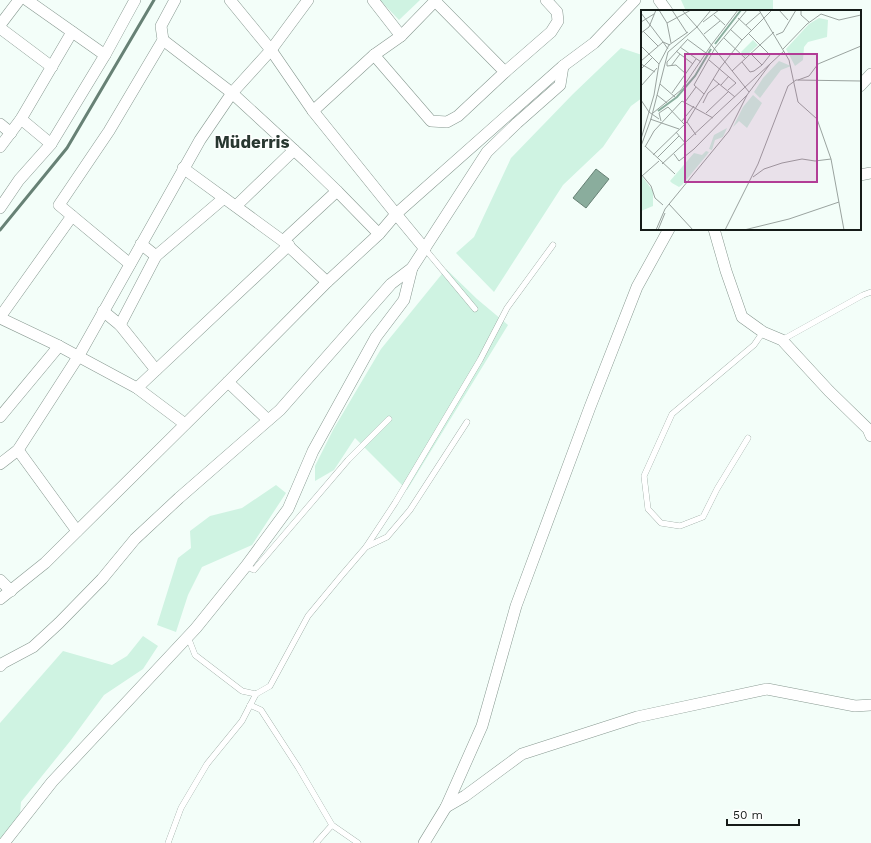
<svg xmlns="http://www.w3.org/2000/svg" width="871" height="843" viewBox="0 0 871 843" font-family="'Work Sans',sans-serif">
  <rect width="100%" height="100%" fill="#f3fef9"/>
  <g fill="#cff3e2">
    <polygon points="380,0 420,0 399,20"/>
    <polygon points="681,0 773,0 773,11 686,11"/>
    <polygon points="621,48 642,55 642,98 631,106 603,147 563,185 494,292 456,253 474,237 511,158 573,94"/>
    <polygon points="446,269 477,299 508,325 407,490 355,438 334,470 315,481 315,466 333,430 381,349"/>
    <polygon points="276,485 286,493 252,545 202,567 188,595 176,632 157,625 178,558 191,548 190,531 210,516 242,508"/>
    <polygon points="143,636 158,646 143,669 104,695 71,740 21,802 20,816 0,840 0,723 63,651 112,665 127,656"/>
  </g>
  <polygon fill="#8aad9d" stroke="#678175" points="596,169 609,179 586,208 573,198"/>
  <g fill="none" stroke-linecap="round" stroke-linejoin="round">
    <polyline stroke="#678175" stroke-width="3" points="0,230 67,148 154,0"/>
    <defs>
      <g id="service">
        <polyline points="425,249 475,309"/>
        <polyline points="782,340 863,295 871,292"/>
        <polyline points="748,438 717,489 703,517 680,526 661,523 648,509 644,476 672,414 754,345 763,332"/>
        <polyline points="366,547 395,503 480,360 507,308 553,245"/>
        <polyline points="246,566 254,570 348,460 389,419"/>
        <polyline points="188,637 195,655 242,691 256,694 270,686 308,616 342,575 366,547 387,537 410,510 467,422"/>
        <polyline points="250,705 261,710 298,767 332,825 358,843"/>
        <polyline points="168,843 181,808 207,764 242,721 256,694"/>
        <polyline points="316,843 332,825"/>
      </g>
      <g id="minor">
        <polyline points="27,0 105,55"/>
        <polyline points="230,0 271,50 313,111 396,214 425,249"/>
        <polyline points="373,0 401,36"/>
        <polyline points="659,0 667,11"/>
        <polyline points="0,25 19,0"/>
        <polyline points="0,28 52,67"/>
        <polyline points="163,40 232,93 307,162 337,191 283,241"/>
        <polyline points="374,55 431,121 447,122 458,116 505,72 435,1"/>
        <polyline points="505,72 551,32 558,21 557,12 546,0"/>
        <polyline points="860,86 871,74"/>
        <polyline points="313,111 374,55 401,36 436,0"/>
        <polyline points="21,119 51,144"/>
        <polyline points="0,124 11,133"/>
        <polyline points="0,147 21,119 72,32"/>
        <polyline points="183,168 283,241 327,282"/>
        <polyline points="860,175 871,173"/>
        <polyline points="337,191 379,234"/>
        <polyline points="236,206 294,150"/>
        <polyline points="0,208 19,180 51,144 105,55 135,0"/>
        <polyline points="714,229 726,271 742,317 763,332 782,340 829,391 868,429 871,436"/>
        <polyline points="141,244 156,256"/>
        <polyline points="130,264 59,205 109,131 163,40 161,26 175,0"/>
        <polyline points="103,311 120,325 156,370"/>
        <polyline points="0,317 72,216"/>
        <polyline points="0,318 59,346 137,388 185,424"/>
        <polyline points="120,325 156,256 224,198"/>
        <polyline points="228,382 268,420"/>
        <polyline points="137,388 289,245"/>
        <polyline points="0,417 59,346"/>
        <polyline points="18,450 77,531"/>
        <polyline points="0,464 18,450 78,357 200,140 232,93 271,50 308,0"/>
        <polyline points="0,580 11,591"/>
        <polyline points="0,599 45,563 228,382 327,282 379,234 396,214 563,66 594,43 635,0"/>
        <polyline points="0,666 3,663 33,647 59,623 102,579 135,539 179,498 280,410 391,284 412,268 487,152 517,123 560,85 563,66"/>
        <polyline points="446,807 465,796 522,754 637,717 767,689 855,706 871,705"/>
        <polyline points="4,843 52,782 196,628 246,566 288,509 313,451 376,337 404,300 412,268"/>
        <polyline points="424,843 446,807 482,726 516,606 590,407 637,287 669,229"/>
      </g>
    </defs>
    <use href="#service" stroke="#889991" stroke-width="6"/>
    <use href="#minor" stroke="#889991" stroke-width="12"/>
    <use href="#service" stroke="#fff" stroke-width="5.5"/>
    <use href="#minor" stroke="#fff" stroke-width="11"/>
  </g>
  <g text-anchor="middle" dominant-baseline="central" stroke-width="3" stroke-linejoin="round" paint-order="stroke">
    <g font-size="17" font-weight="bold" fill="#283730" stroke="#fff">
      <text x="252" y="142">Müderris</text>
    </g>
  </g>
  <g transform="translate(641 10)">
    <rect width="220" height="220" fill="#f3fef9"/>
    <path d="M 178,8 L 187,10 L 186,27 L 167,32 L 163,37 L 162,50 L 154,56 L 145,39 L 168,14 ZM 112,30 L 117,35 L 104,47 L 100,42 ZM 138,51 L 150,56 L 140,60 L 119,88 L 113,82 L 122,68 ZM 112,85 L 121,93 L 106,118 L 98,111 L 92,117 L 102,97 ZM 86,118 L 82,127 L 74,130 L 71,140 L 68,139 L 73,125 ZM 65,141 L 68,142 L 65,146 L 41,175 L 38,177 L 31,173 L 29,171 L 53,143 L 61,145 ZM 0,165 L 12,181 L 12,196 L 0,201 Z" fill="#cff3e2"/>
    <path fill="none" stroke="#8aad9d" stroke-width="2" d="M 74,34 L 100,0M 17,101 L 36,87 L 54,66 L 70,39"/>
    <path fill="none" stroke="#9aa39f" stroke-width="1" d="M 18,0 L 26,13 L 30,33M 31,0 L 46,23M 41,0 L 56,17M 70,0 L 56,17 L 108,82M 138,0 L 147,10M 160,0 L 160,5 L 168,12M 0,3 L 22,32 L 0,51M 73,5 L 84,15M 97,8 L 111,21M 0,12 L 13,4M 62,12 L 78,0M 26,13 L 50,0M 105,15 L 120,2M 89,19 L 101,30M 2,21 L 17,36M 0,23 L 8,17 L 15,0M 63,24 L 79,11M 108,24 L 129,45 L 121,55M 135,25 L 142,22 L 155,0M 83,28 L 105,49M 46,29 L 65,43M 0,36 L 18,54M 39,37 L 60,52M 27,39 L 22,32 L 29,35M 142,39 L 166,14 L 180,4 L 198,10 L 220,5M 35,41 L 52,54M 68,50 L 95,73 L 87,80M 101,52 L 109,62 L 113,61 L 121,55 L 110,44M 0,54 L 14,62M 30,56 L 39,44M 0,59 L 11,48M 91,61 L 133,22M 45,64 L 35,55 L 26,56 L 26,52 L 46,30M 72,69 L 94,87M 157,70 L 168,66 L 177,54 L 220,36M 19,74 L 34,87M 80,75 L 88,66M 0,76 L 16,58M 31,83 L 55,49M 63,84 L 53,75 L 74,38 L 106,0M 16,85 L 26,93M 0,90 L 8,102 L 18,109M 44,92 L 55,77M 62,93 L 67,83 L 78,74M 12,103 L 40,80 L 71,34 L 97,0M 65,103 L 88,81M 9,109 L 38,119M 20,111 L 18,103 L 27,97 L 43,114M 41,111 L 53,96M 46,112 L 55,125M 35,122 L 45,134M 0,129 L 13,85 L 18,54 L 28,35 L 47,22M 0,136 L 10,109 L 27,42 L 56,17M 4,136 L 34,164M 4,137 L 13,121 L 41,91 L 72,108M 33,144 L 38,151 L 53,139 L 106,85 L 129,54M 12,145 L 46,112 L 79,58 L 101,30 L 131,0M 16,148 L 38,126M 190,149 L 203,220M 21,154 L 143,41M 0,164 L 10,176 L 14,188 L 22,195M 1,166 L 18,151M 112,167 L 123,159 L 141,153 L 161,149 L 174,151 L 190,149 L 176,109 L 157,92 L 148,50 L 118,0M 28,194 L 52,220M 15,220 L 24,199 L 88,121 L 106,85M 17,220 L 24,203M 84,220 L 117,154 L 147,76 L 155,70 L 220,71M 103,220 L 148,209 L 198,192"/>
    <path fill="#b23d96" fill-opacity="0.15" stroke="#b23d96" stroke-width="2" d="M 44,44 L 176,44 L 176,172 L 44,172 Z"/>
    <rect width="220" height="220" fill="none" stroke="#151b18" stroke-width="2"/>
  </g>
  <path d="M727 819v6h72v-6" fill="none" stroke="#151b18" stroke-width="2"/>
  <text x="733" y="819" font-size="12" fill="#151b18" stroke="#ffffff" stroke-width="3" paint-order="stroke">50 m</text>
</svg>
